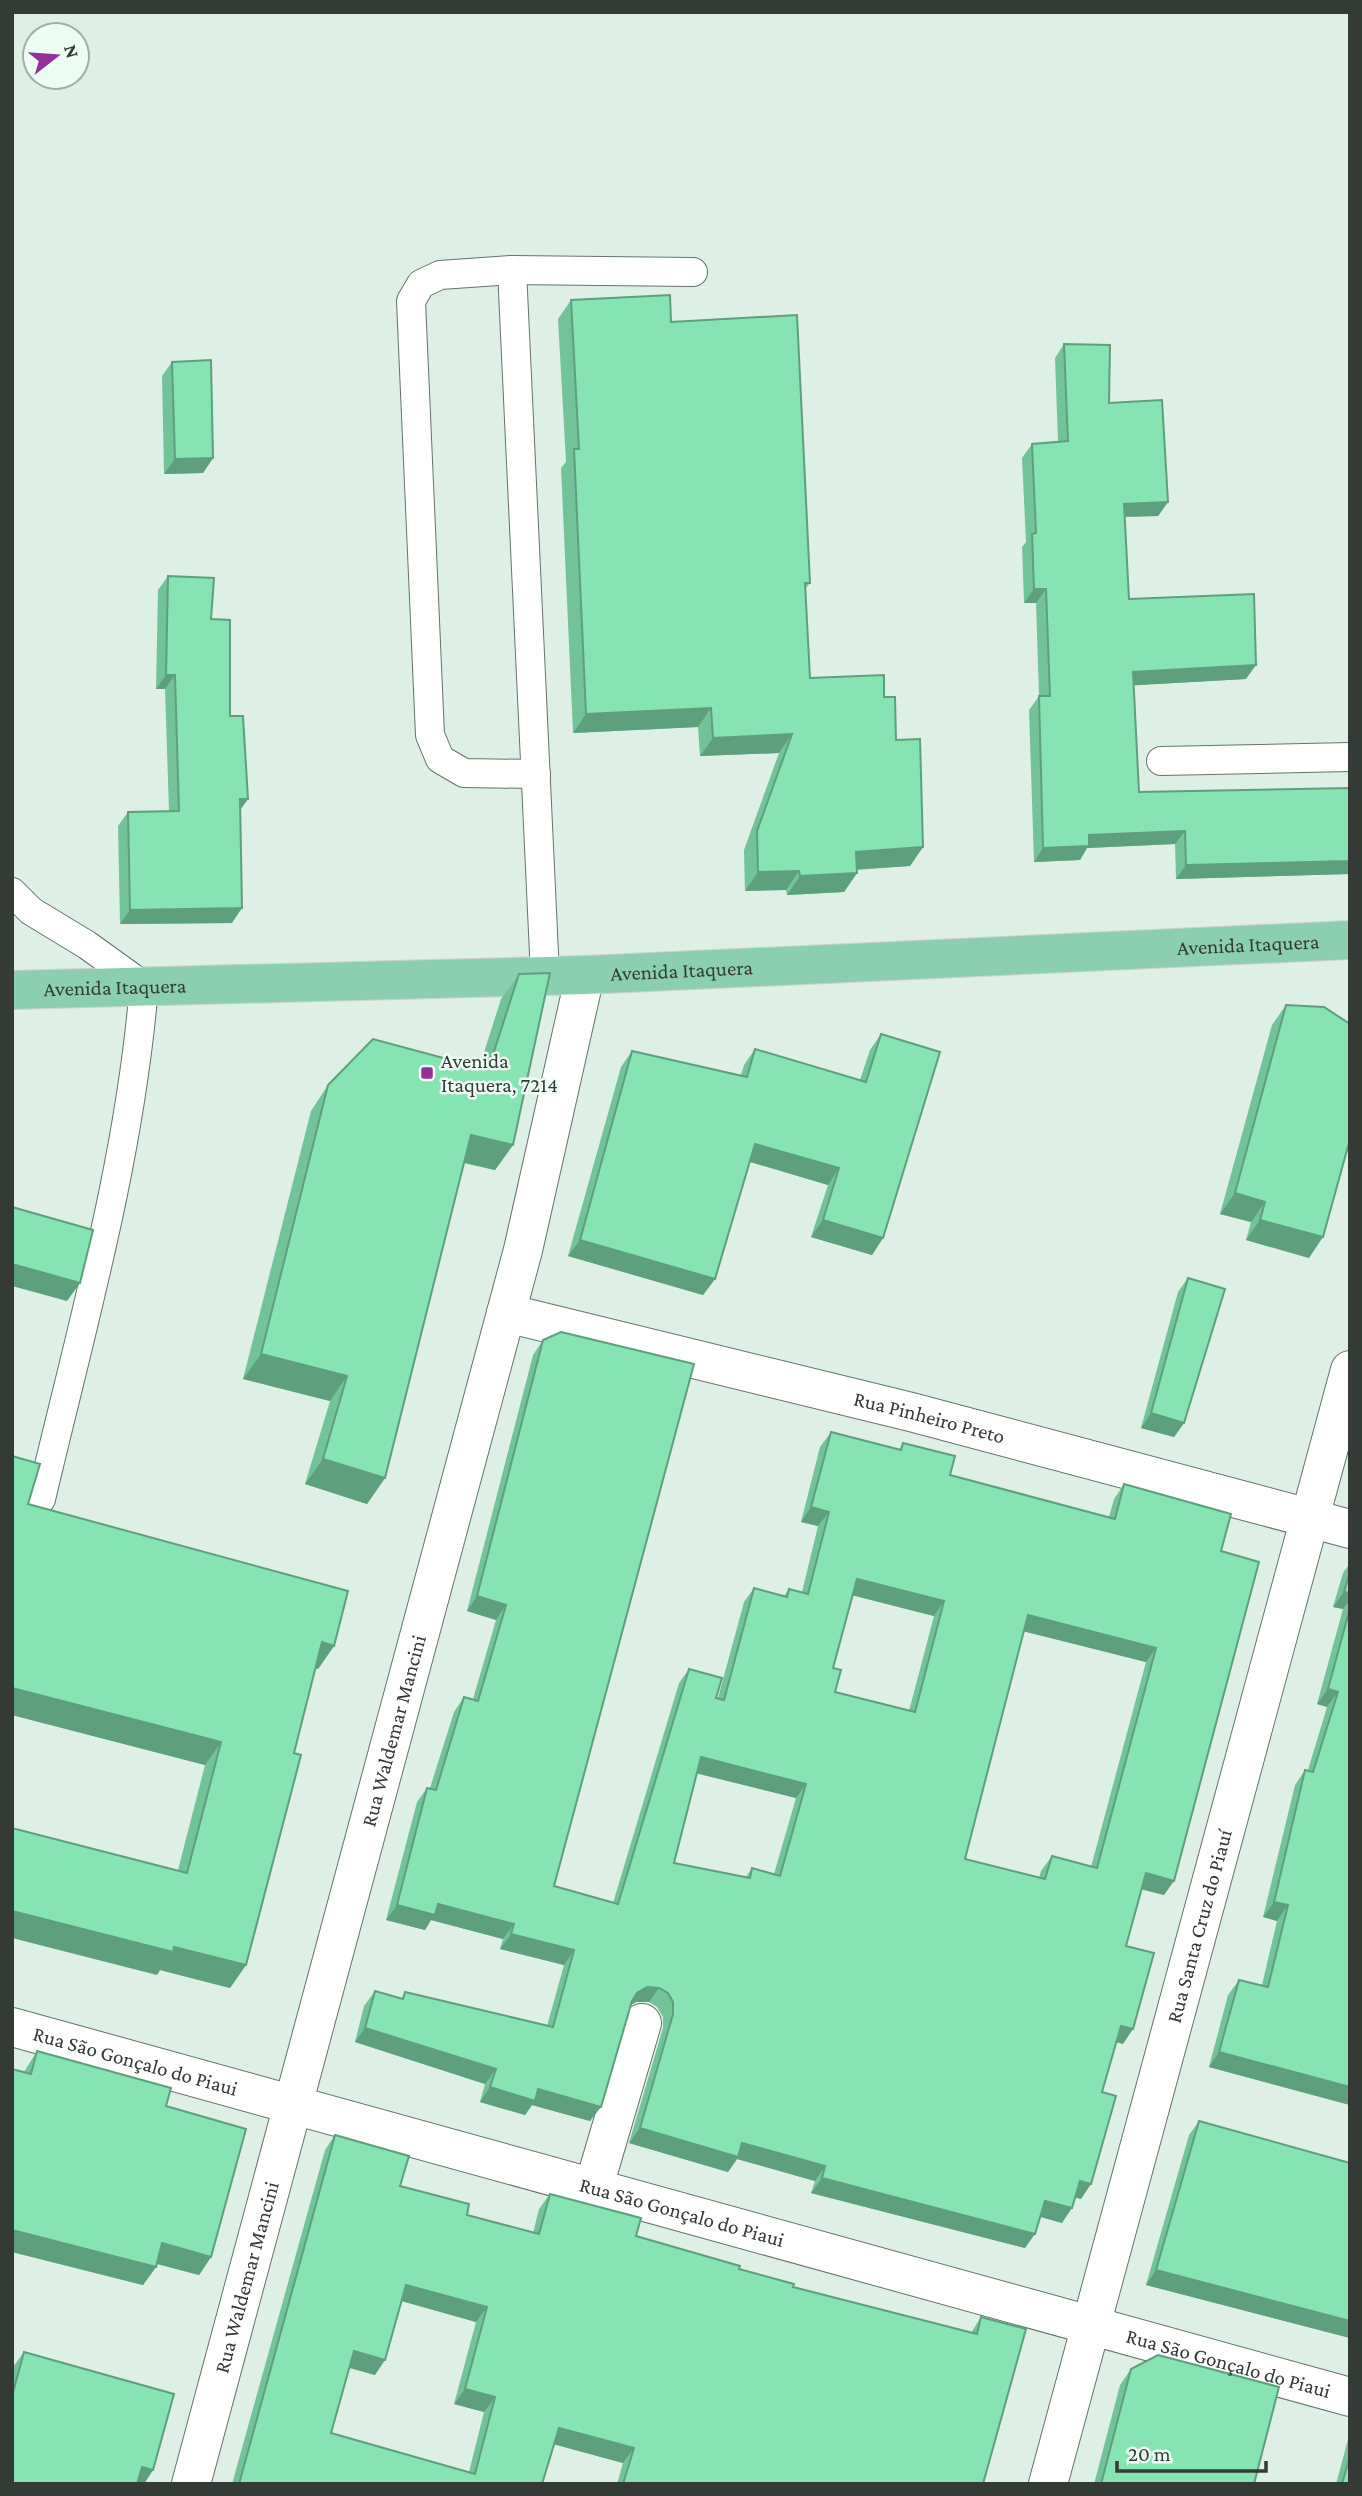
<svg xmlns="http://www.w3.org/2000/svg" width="1362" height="2496" viewBox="0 0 1362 2496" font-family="'Crimson Pro',serif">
  <rect width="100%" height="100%" fill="#def0e5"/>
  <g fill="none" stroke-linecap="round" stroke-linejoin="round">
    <defs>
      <g id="service">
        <polyline points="512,270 545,975"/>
        <polyline points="1161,761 1350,757"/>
        <polyline points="536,774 464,773 440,759 430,735 411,301 421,284 440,275 512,270 693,272"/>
        <path d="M 12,892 L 31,911 L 87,945 L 144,986 C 130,1160 81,1329 41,1499"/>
      </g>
      <g id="minor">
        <path id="s1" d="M 506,1313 L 911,1412 L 1350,1529"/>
        <path id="s2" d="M 12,2027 L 1350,2397"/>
        <polyline points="594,2186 642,2023"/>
        <path id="s3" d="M 191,2484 L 523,1250 L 585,975"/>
        <path id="s4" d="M 1048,2484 L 1350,1370"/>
      </g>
      <g id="primary">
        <path id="s5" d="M 12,990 L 585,975 L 1350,940"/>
      </g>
    </defs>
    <use href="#service" stroke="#64736a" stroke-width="30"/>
    <use href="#minor" stroke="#64736a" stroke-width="40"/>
    <use href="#primary" stroke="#ced0cf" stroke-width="40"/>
    <use href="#service" stroke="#fff" stroke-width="28"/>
    <use href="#minor" stroke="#fff" stroke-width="38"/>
    <use href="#primary" stroke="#8ccfb0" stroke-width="38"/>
  </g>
  <g fill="#73c399" fill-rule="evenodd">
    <polygon points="571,300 671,322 810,583 805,589 810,678 884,697 923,847 910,866 857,870 857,873 844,892 787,895 786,890 745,891 744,850 779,753 700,756 698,727 573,733 561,468 566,462 558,319"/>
    <polygon points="1064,344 1109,403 1168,502 1158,516 1125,517 1129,599 1246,679 1133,685 1139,792 1350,788 1350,874 1176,879 1175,844 1087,848 1080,860 1034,862 1029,710 1039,696 1036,603 1024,603 1022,547 1026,542 1022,458 1032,444 1058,442 1055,358"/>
    <polygon points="172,362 213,458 203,473 164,474 162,376"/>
    <polygon points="168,576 211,619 248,799 240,810 232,923 120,924 118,826 128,812 169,811 165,689 156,689 158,590"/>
    <polygon points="519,974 513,1145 495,1170 464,1163 385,1478 367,1504 305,1484 330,1401 243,1379 311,1111 328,1085 479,1068 501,999"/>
    <polygon points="1286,1005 1309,1258 1246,1240 1251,1222 1220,1214 1272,1025"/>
    <polygon points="881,1034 883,1238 872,1255 811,1237 828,1185 750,1162 715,1279 703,1295 568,1256 621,1067 632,1051 741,1075 744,1065 755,1049 860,1080 870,1050"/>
    <polygon points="1188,1278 1184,1423 1174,1437 1141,1428 1178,1292"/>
    <path d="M 543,1340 L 554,1886 L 613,1903 L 679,1683 L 689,1669 L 718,1698 L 744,1602 L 754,1588 L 784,1596 L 789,1589 L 802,1592 L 818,1526 L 801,1522 L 820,1447 L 831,1432 L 899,1450 L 903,1443 L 950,1475 L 1109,1517 L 1114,1499 L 1124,1484 L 1221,1551 L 1164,1895 L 1142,1889 L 1126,1946 L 1123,2044 L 1116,2042 L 1102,2092 L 1081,2199 L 1075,2197 L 1062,2223 L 1040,2217 L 1025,2248 L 811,2193 L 815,2181 L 737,2159 L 728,2172 L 629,2143 L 663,2028 L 663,2017 L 657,2007 L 649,2002 L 636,2002 L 630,2005 L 590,2121 L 532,2105 L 525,2115 L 480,2102 L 485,2084 L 355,2042 L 364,2006 L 375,1991 L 401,1999 L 405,1992 L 547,2026 L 564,1965 L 500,1949 L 503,1939 L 431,1920 L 425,1930 L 386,1920 L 417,1802 L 427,1788 L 430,1788 L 454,1712 L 464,1697 L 473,1699 L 496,1620 L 467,1611 L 533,1355 ZM 853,1595 L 934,1616 L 909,1711 L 835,1692 L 833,1668 ZM 1024,1631 L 1146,1662 L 1091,1867 L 1052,1856 L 1041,1871 L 1039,1878 L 965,1859 ZM 697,1773 L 796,1798 L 774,1874 L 752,1868 L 746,1877 L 674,1863 Z"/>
    <polygon points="12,1456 28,1504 334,1646 318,1669 315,1668 294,1753 246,1965 230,1988 160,1970 157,1975 178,1870 205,1765 12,1715"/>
    <polygon points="1350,1563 1350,2105 1209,2067 1228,1995 1239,1980 1262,1985 1277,1921 1263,1917 1295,1785 1305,1770 1308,1770 1327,1707 1317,1704 1343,1609 1333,1607 1343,1573"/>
    <polygon points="37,2051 166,2106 211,2257 199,2275 157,2264 156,2267 143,2285 12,2252 12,2069 24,2072"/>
    <polygon points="1199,2121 1350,2163 1350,2338 1146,2285 1189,2135"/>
    <path d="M 335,2135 L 400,2186 L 467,2215 L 533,2233 L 539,2209 L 550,2194 L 636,2236 L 793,2287 L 971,2333 L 981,2317 L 983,2484 L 617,2484 L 623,2463 L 554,2444 L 542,2484 L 232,2484 L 325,2150 ZM 401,2301 L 476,2322 L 454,2404 L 484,2412 L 469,2472 L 331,2433 L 349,2368 L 375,2375 Z"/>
    <polygon points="24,2352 153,2470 144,2484 12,2484 12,2368"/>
    <polygon points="1131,2369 1254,2484 1094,2484 1120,2385"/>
    <polygon points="1350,2432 1350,2484 1336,2484"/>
  </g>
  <g fill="#5e9f7d">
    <polygon points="213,458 203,473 164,474 175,459"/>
    <polygon points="1168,502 1158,516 1115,517 1124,504"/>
    <polygon points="1034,589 1046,589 1036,603 1024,603"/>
    <polygon points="1256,665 1246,679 1123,686 1133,672"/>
    <polygon points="166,675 175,675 165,689 156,689"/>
    <polygon points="711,708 698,727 573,733 586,714"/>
    <polygon points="792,734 779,753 700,756 713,738"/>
    <polygon points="240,799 248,799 238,813"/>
    <polygon points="1185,831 1175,844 1087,848 1080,860 1034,862 1043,848 1089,835"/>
    <polygon points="923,847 910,866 843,870 856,852"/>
    <polygon points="1350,861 1350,874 1176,879 1186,865"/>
    <polygon points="799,871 786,890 745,891 758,872"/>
    <polygon points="857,873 844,892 787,895 800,876"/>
    <polygon points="242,908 232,923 120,924 130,910"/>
    <polygon points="471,1135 513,1145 495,1170 453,1160"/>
    <polygon points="755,1144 839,1168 828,1185 744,1160"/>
    <polygon points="1235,1193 1265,1202 1251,1222 1220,1214"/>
    <polygon points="823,1220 883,1238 872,1255 811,1237"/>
    <polygon points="1260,1220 1323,1237 1309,1258 1246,1240"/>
    <polygon points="580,1240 715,1279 703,1295 568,1256"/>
    <polygon points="12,1264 80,1283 67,1301 12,1286"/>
    <polygon points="261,1354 347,1376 330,1401 243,1379"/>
    <polygon points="1151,1413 1184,1423 1174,1437 1141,1428"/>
    <polygon points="323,1459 385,1478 367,1504 305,1484"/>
    <polygon points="811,1507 829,1512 818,1526 801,1522"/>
    <polygon points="857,1579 944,1601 934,1616 847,1594"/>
    <polygon points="1344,1592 1350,1593 1350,1600 1343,1609 1333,1607"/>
    <polygon points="477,1596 506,1605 496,1620 467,1611"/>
    <polygon points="1028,1615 1156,1648 1146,1662 1018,1630"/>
    <polygon points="322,1642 334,1646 318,1669 306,1665"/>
    <polygon points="12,1688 221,1742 205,1765 12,1715"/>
    <polygon points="1328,1689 1338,1692 1327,1707 1317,1704"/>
    <polygon points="701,1757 806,1784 796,1798 691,1772"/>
    <polygon points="1146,1873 1174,1881 1164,1895 1136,1888"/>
    <polygon points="1274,1902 1288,1905 1277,1921 1263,1917"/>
    <polygon points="438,1904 514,1924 503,1939 431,1920 425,1930 386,1920 397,1905"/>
    <polygon points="12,1911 174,1947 246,1965 230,1988 160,1970 157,1975 12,1938"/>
    <polygon points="511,1934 574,1950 564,1965 500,1949"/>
    <polygon points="647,1987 659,1988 649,2002 636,2002 626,2008 637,1993"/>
    <polygon points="1121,2026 1133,2029 1123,2044 1111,2040"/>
    <polygon points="365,2028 496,2069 485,2084 355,2042"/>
    <polygon points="1219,2052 1350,2087 1350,2105 1209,2067"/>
    <polygon points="490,2087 538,2089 601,2107 590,2121 532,2105 525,2115 480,2102"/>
    <polygon points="640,2128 742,2143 825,2166 815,2181 737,2159 728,2172 629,2143"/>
    <polygon points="822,2178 1035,2234 1025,2248 811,2193"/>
    <polygon points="1080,2181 1091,2184 1081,2199 1069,2196"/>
    <polygon points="1045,2201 1072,2208 1062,2223 1035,2215"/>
    <polygon points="12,2230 156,2267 143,2285 12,2252"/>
    <polygon points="162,2243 211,2257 199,2275 150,2262"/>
    <polygon points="1156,2270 1350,2321 1350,2338 1146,2285"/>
    <polygon points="406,2285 487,2307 476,2322 395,2299"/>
    <polygon points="354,2351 385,2360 375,2375 344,2366"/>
    <polygon points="465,2389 495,2397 484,2412 454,2404"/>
    <polygon points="559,2428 634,2448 623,2463 549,2443"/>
    <polygon points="142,2467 153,2470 144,2484 130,2484"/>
  </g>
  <g fill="#86e3b2" stroke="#5e9f7d" stroke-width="2" fill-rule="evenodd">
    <polygon points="670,295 671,322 797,315 810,583 805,583 810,678 884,675 884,697 895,697 896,740 920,739 923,847 856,852 857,873 800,876 799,871 758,872 757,831 792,734 713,738 711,708 586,714 574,449 579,449 571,300"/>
    <polygon points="1064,344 1110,345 1109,403 1162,400 1168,502 1124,504 1129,599 1254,594 1256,665 1133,672 1139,792 1350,788 1350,861 1186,865 1185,831 1089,835 1089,846 1043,848 1039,696 1050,696 1046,589 1034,589 1032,534 1036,533 1032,444 1068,441"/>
    <polygon points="211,360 213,458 175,459 172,362"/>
    <polygon points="168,576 214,578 211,619 230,620 230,716 243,716 248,799 240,799 242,908 130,910 128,812 179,811 175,675 166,675"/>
    <polygon points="550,973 513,1145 471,1135 385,1478 323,1459 347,1376 261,1354 328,1085 373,1039 488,1070 519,974"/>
    <polygon points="1286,1005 1324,1007 1350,1024 1350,1139 1323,1237 1260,1220 1265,1202 1235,1193"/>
    <polygon points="881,1034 940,1052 883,1238 823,1220 839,1168 755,1144 715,1279 580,1240 632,1051 747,1077 755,1049 866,1082"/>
    <polygon points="12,1207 93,1230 80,1283 12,1264"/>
    <polygon points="1188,1278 1225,1289 1184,1423 1151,1413"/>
    <path d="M 561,1332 L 694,1364 L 554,1886 L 618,1904 L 689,1669 L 722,1678 L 716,1698 L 724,1700 L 754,1588 L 787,1597 L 789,1589 L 808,1594 L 829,1512 L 811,1507 L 831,1432 L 901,1450 L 903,1443 L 955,1456 L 950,1475 L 1115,1519 L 1124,1484 L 1231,1514 L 1221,1551 L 1259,1562 L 1174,1881 L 1146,1873 L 1126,1946 L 1154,1953 L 1133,2029 L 1121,2026 L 1102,2092 L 1116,2096 L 1091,2184 L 1080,2181 L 1072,2208 L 1045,2201 L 1035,2234 L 822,2178 L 825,2166 L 742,2143 L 738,2157 L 640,2128 L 673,2014 L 673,2002 L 668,1993 L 659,1988 L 647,1987 L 637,1993 L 632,2001 L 601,2107 L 538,2089 L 535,2101 L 490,2087 L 496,2069 L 365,2028 L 375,1991 L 403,1999 L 405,1992 L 553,2027 L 574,1950 L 511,1934 L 514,1924 L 438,1904 L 435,1915 L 397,1905 L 427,1788 L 436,1790 L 464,1697 L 478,1701 L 506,1605 L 477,1596 L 543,1340 ZM 857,1579 L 944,1601 L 915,1712 L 835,1692 L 841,1670 L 833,1668 ZM 1028,1615 L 1156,1648 L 1097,1868 L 1052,1856 L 1045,1879 L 965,1859 ZM 701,1757 L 806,1784 L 780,1876 L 752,1868 L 750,1878 L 674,1863 Z"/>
    <polygon points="12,1456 40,1464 28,1504 348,1591 334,1646 322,1642 294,1753 301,1755 246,1965 174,1947 173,1952 12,1911 12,1828 187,1873 221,1742 12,1688"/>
    <polygon points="1350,1571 1350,1593 1344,1592"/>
    <polygon points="1350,1608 1350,2087 1219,2052 1239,1980 1268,1987 1288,1905 1274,1902 1305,1770 1313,1772 1338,1692 1328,1689"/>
    <polygon points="37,2051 171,2088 166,2106 246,2129 211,2257 162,2243 156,2267 12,2230 12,2069 31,2074"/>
    <polygon points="1199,2121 1350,2163 1350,2321 1156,2270"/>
    <path d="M 335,2135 L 409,2156 L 400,2186 L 469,2204 L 467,2215 L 539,2234 L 550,2194 L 641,2218 L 636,2236 L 740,2266 L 739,2269 L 794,2284 L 793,2287 L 977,2334 L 981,2317 L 1026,2329 L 983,2484 L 623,2484 L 634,2448 L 559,2428 L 542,2484 L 239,2484 ZM 406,2285 L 487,2307 L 465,2389 L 495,2397 L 475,2474 L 331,2433 L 354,2351 L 385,2360 Z"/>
    <polygon points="24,2352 174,2394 153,2470 142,2467 137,2484 12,2484 12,2396"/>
    <polygon points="1158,2355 1279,2387 1254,2484 1101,2484 1131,2369"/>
    <polygon points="1350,2456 1350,2484 1342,2484"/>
  </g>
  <rect fill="#943198" stroke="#ecfdf3" stroke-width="2.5" x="420" y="1066" width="14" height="14" rx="3.5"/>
  <g text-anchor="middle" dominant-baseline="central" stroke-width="5" stroke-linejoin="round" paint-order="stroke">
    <g font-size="21" fill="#343a36" stroke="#ecfdf3">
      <text stroke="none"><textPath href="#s5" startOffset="1237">Avenida Itaquera</textPath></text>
      <text stroke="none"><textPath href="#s5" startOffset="670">Avenida Itaquera</textPath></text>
      <text stroke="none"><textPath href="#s5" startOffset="103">Avenida Itaquera</textPath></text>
      <text stroke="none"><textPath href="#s1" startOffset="436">Rua Pinheiro Preto</textPath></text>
      <text stroke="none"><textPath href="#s3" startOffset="780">Rua Waldemar Mancini</textPath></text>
      <text stroke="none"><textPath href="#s4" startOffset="578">Rua Santa Cruz do Piauí</textPath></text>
      <text stroke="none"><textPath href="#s2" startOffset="128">Rua São Gonçalo do Piaui</textPath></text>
      <text stroke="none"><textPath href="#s2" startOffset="695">Rua São Gonçalo do Piaui</textPath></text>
      <text stroke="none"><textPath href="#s3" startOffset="214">Rua Waldemar Mancini</textPath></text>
      <text stroke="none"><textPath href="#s2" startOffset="1262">Rua São Gonçalo do Piaui</textPath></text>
    </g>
    <g font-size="21" fill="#343a36" stroke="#ecfdf3" text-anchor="start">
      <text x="441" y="1061">Avenida<tspan x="441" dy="24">Itaquera, 7214</tspan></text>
    </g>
  </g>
  <rect width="1362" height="2496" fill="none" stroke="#343a36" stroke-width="28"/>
  <g transform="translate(56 56) rotate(73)"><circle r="33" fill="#ecfdf3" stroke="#a2afa7" stroke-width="2"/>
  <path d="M0-5L12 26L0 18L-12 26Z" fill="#943198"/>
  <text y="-10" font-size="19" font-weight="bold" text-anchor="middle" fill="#343a36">N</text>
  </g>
  <path d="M1117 2461v10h149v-10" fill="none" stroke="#343a36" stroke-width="3.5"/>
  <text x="1128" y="2461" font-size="21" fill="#343a36" stroke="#ecfdf3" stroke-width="5" paint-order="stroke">20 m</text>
</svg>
